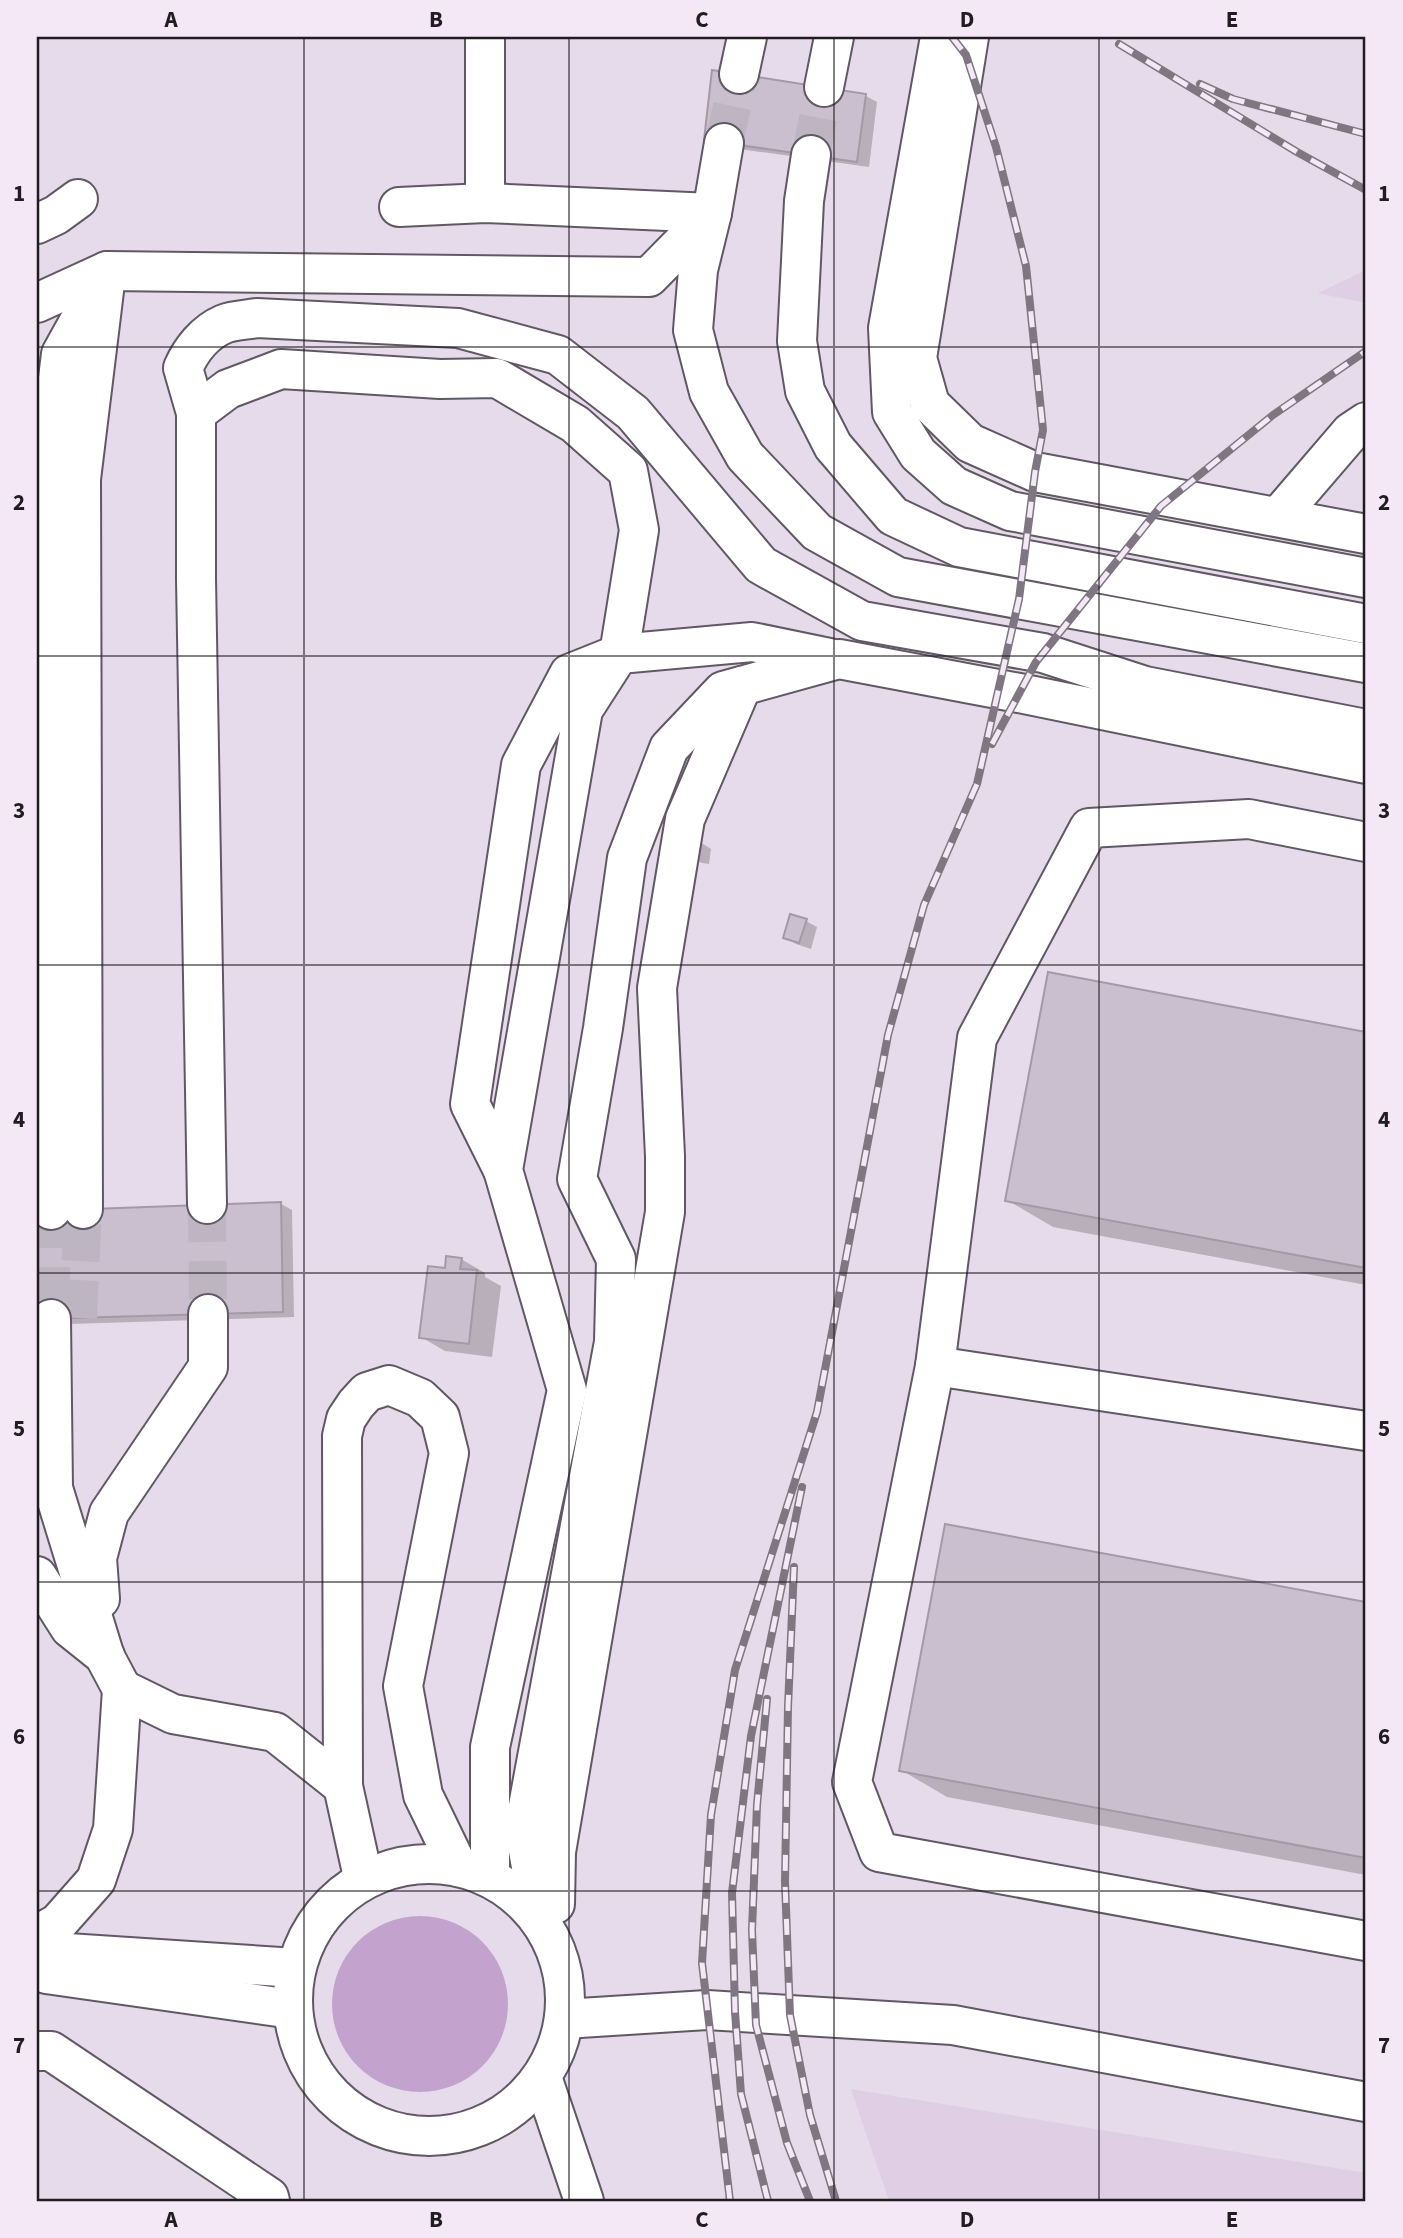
<svg xmlns="http://www.w3.org/2000/svg" width="1403" height="2238" viewBox="0 0 1403 2238" font-family="'Source Sans 3',sans-serif">
  <rect width="100%" height="100%" fill="#e6dbea"/>
  <g fill="#e0cfe4">
    <polygon points="1366,270 1366,303 1317,293 1318,293"/>
    <polygon points="851,2089 1366,2173 1366,2201 889,2201"/>
  </g>
  <circle fill="#c3a2cd" cx="420" cy="2004" r="88"/>
  <g fill="#0003">
    <polygon points="866,96 877,102 869,167 718,146"/>
    <polygon points="700,842 711,849 709,864 702,863 690,857"/>
    <polygon points="806,921 817,927 811,949 796,944 785,937"/>
    <polygon points="1049,974 1366,1033 1366,1285 1053,1227 1007,1200"/>
    <polygon points="281,1204 292,1210 294,1317 37,1325 37,1213"/>
    <polygon points="461,1259 485,1273 485,1277 501,1286 492,1357 445,1351 421,1337 446,1270"/>
    <polygon points="946,1526 1366,1604 1366,1875 947,1797 901,1770"/>
  </g>
  <g fill="#cabfce" stroke="#a499a7" stroke-width="2">
    <polygon points="712,70 866,94 857,162 704,140"/>
    <polygon points="790,914 807,919 799,943 783,938"/>
    <polygon points="1048,972 1366,1032 1366,1268 1005,1201"/>
    <polygon points="281,1202 283,1312 37,1319 37,1211"/>
    <polygon points="446,1256 462,1258 460,1269 477,1270 469,1344 419,1338 428,1266 445,1268"/>
    <polygon points="945,1524 1366,1602 1366,1858 899,1771"/>
  </g>
  <g fill="none" stroke-linecap="round" stroke-linejoin="round">
    <g stroke="#beb5c2" stroke-width="38" stroke-dasharray="38 19" stroke-linecap="butt">
      <polyline points="724,143 739,74"/>
      <polyline points="811,155 824,87"/>
      <polyline points="207,1204 208,1314"/>
      <polyline points="51,1210 51,1319"/>
      <polyline points="78,1318 83,1209"/>
    </g>
    <defs>
      <g id="minor">
        <polyline points="485,37 485,203"/>
        <polyline points="940,37 888,328 892,412 918,454 954,486 1010,511 1366,578"/>
        <polyline points="969,37 917,358 930,404 970,443 1035,472 1366,534"/>
        <polyline points="739,74 747,37"/>
        <polyline points="824,87 834,37"/>
        <polyline points="811,155 804,201 797,341 805,391 833,446 893,516 959,547 1366,624"/>
        <polyline points="399,207 485,203 712,213 724,143"/>
        <polyline points="712,213 698,270 693,330 709,392 745,456 817,532 898,577 1366,663"/>
        <polyline points="37,224 56,215 78,199"/>
        <polyline points="37,303 107,271 649,277 710,215"/>
        <polyline points="196,413 228,389 281,369 440,379 497,378 575,424 628,471 639,530 619,654 569,674 521,765 470,1104 503,1170"/>
        <polyline points="1278,517 1351,432 1366,422"/>
        <path d="M 207,1204 L 196,579 L 196,413 L 183,368 C 191,350 205,332 224,324 C 233,320 246,320 257,318 L 458,328 L 558,355 L 633,413 L 761,565 L 862,621 L 1043,653 L 1145,686 L 1366,729"/>
        <polyline points="83,1209 81,479 104,291"/>
        <polyline points="51,1210 45,483 61,354 107,271"/>
        <polyline points="935,1366 977,1038 1089,828 1249,819 1366,842"/>
        <polyline points="1366,1431 935,1366 852,1782 879,1852 1366,1941"/>
        <polyline points="37,1576 70,1628 105,1656"/>
        <polyline points="100,1599 97,1558 109,1513 208,1367 208,1314"/>
        <polyline points="122,1689 173,1714 275,1732 343,1786 363,1877"/>
        <polyline points="343,1786 342,1436 346,1419 356,1404 367,1392 389,1385 420,1398 440,1417 449,1453 403,1686 423,1795 458,1867"/>
        <circle cx="429" cy="2000" r="136"/>
        <polyline points="490,1878 490,1747 567,1390 503,1170 583,710 619,654 752,642 830,658"/>
        <polyline points="555,1904 556,1852 665,1212 665,1156 657,988 685,819 742,686"/>
        <polyline points="541,1922 524,1828 614,1342 616,1259 577,1179 603,1028 627,858 669,748 723,691 839,659 1019,693 1366,764"/>
        <polyline points="37,1935 58,1923 96,1880 113,1829 122,1689 105,1657 53,1488 51,1319"/>
        <polyline points="37,1951 296,1968"/>
        <polyline points="46,1974 292,2009"/>
        <polyline points="564,2019 707,2010 953,2025 1366,2102"/>
        <polyline points="37,2051 51,2051 269,2197 270,2201"/>
        <polyline points="542,2077 584,2201"/>
      </g>
    </defs>
    <use href="#minor" stroke="#615864" stroke-width="42"/>
    <use href="#minor" stroke="#fff" stroke-width="38"/>
    <defs>
      <g id="rail">
        <polyline points="1119,44 1297,152 1366,190"/>
        <polyline points="1200,84 1233,99 1366,134"/>
        <polyline points="992,744 1036,662 1161,506 1273,415 1366,351"/>
        <polyline points="794,1567 788,1707 785,1882 790,2015 810,2115 836,2201"/>
        <polyline points="767,1699 757,1805 752,1930 756,2025 787,2143 810,2201"/>
        <polyline points="730,2201 702,1963 711,1815 735,1670 817,1412 888,1035 924,905 977,784 1019,599 1035,472 1043,430 1026,266 996,147 966,55 952,37"/>
        <polyline points="768,2201 741,2094 735,2012 732,1893 751,1736 802,1487"/>
      </g>
    </defs>
    <use href="#rail" stroke="#7e7680" stroke-width="8"/>
    <use href="#rail" stroke="#f4e8f7" stroke-width="5" stroke-dasharray="16" stroke-linecap="butt"/>
  </g>
  <path fill="none" stroke="#201c22" stroke-width="2" stroke-opacity="0.55" d="M 304,37 L 304,2201M 569,37 L 569,2201M 834,37 L 834,2201M 1099,37 L 1099,2201M 37,347 L 1366,347M 37,656 L 1366,656M 37,965 L 1366,965M 37,1273 L 1366,1273M 37,1582 L 1366,1582M 37,1891 L 1366,1891"/>
  <rect width="1403" height="2238" fill="none" stroke="#f4e8f7" stroke-width="77"/>
  <rect x="38" y="38" width="1326" height="2162" fill="none" stroke="#201c22" stroke-width="2.5"/>
  <g font-size="23" text-anchor="middle" font-weight="bold" fill="#201c22">
    <text x="171" y="27">A</text>
    <text x="436" y="27">B</text>
    <text x="702" y="27">C</text>
    <text x="967" y="27">D</text>
    <text x="1232" y="27">E</text>
    <text x="19" y="201">1</text>
    <text x="1384" y="201">1</text>
    <text x="19" y="510">2</text>
    <text x="1384" y="510">2</text>
    <text x="19" y="818">3</text>
    <text x="1384" y="818">3</text>
    <text x="19" y="1127">4</text>
    <text x="1384" y="1127">4</text>
    <text x="19" y="1436">5</text>
    <text x="1384" y="1436">5</text>
    <text x="19" y="1744">6</text>
    <text x="1384" y="1744">6</text>
    <text x="19" y="2053">7</text>
    <text x="1384" y="2053">7</text>
    <text x="171" y="2227">A</text>
    <text x="436" y="2227">B</text>
    <text x="702" y="2227">C</text>
    <text x="967" y="2227">D</text>
    <text x="1232" y="2227">E</text>
  </g>
</svg>
